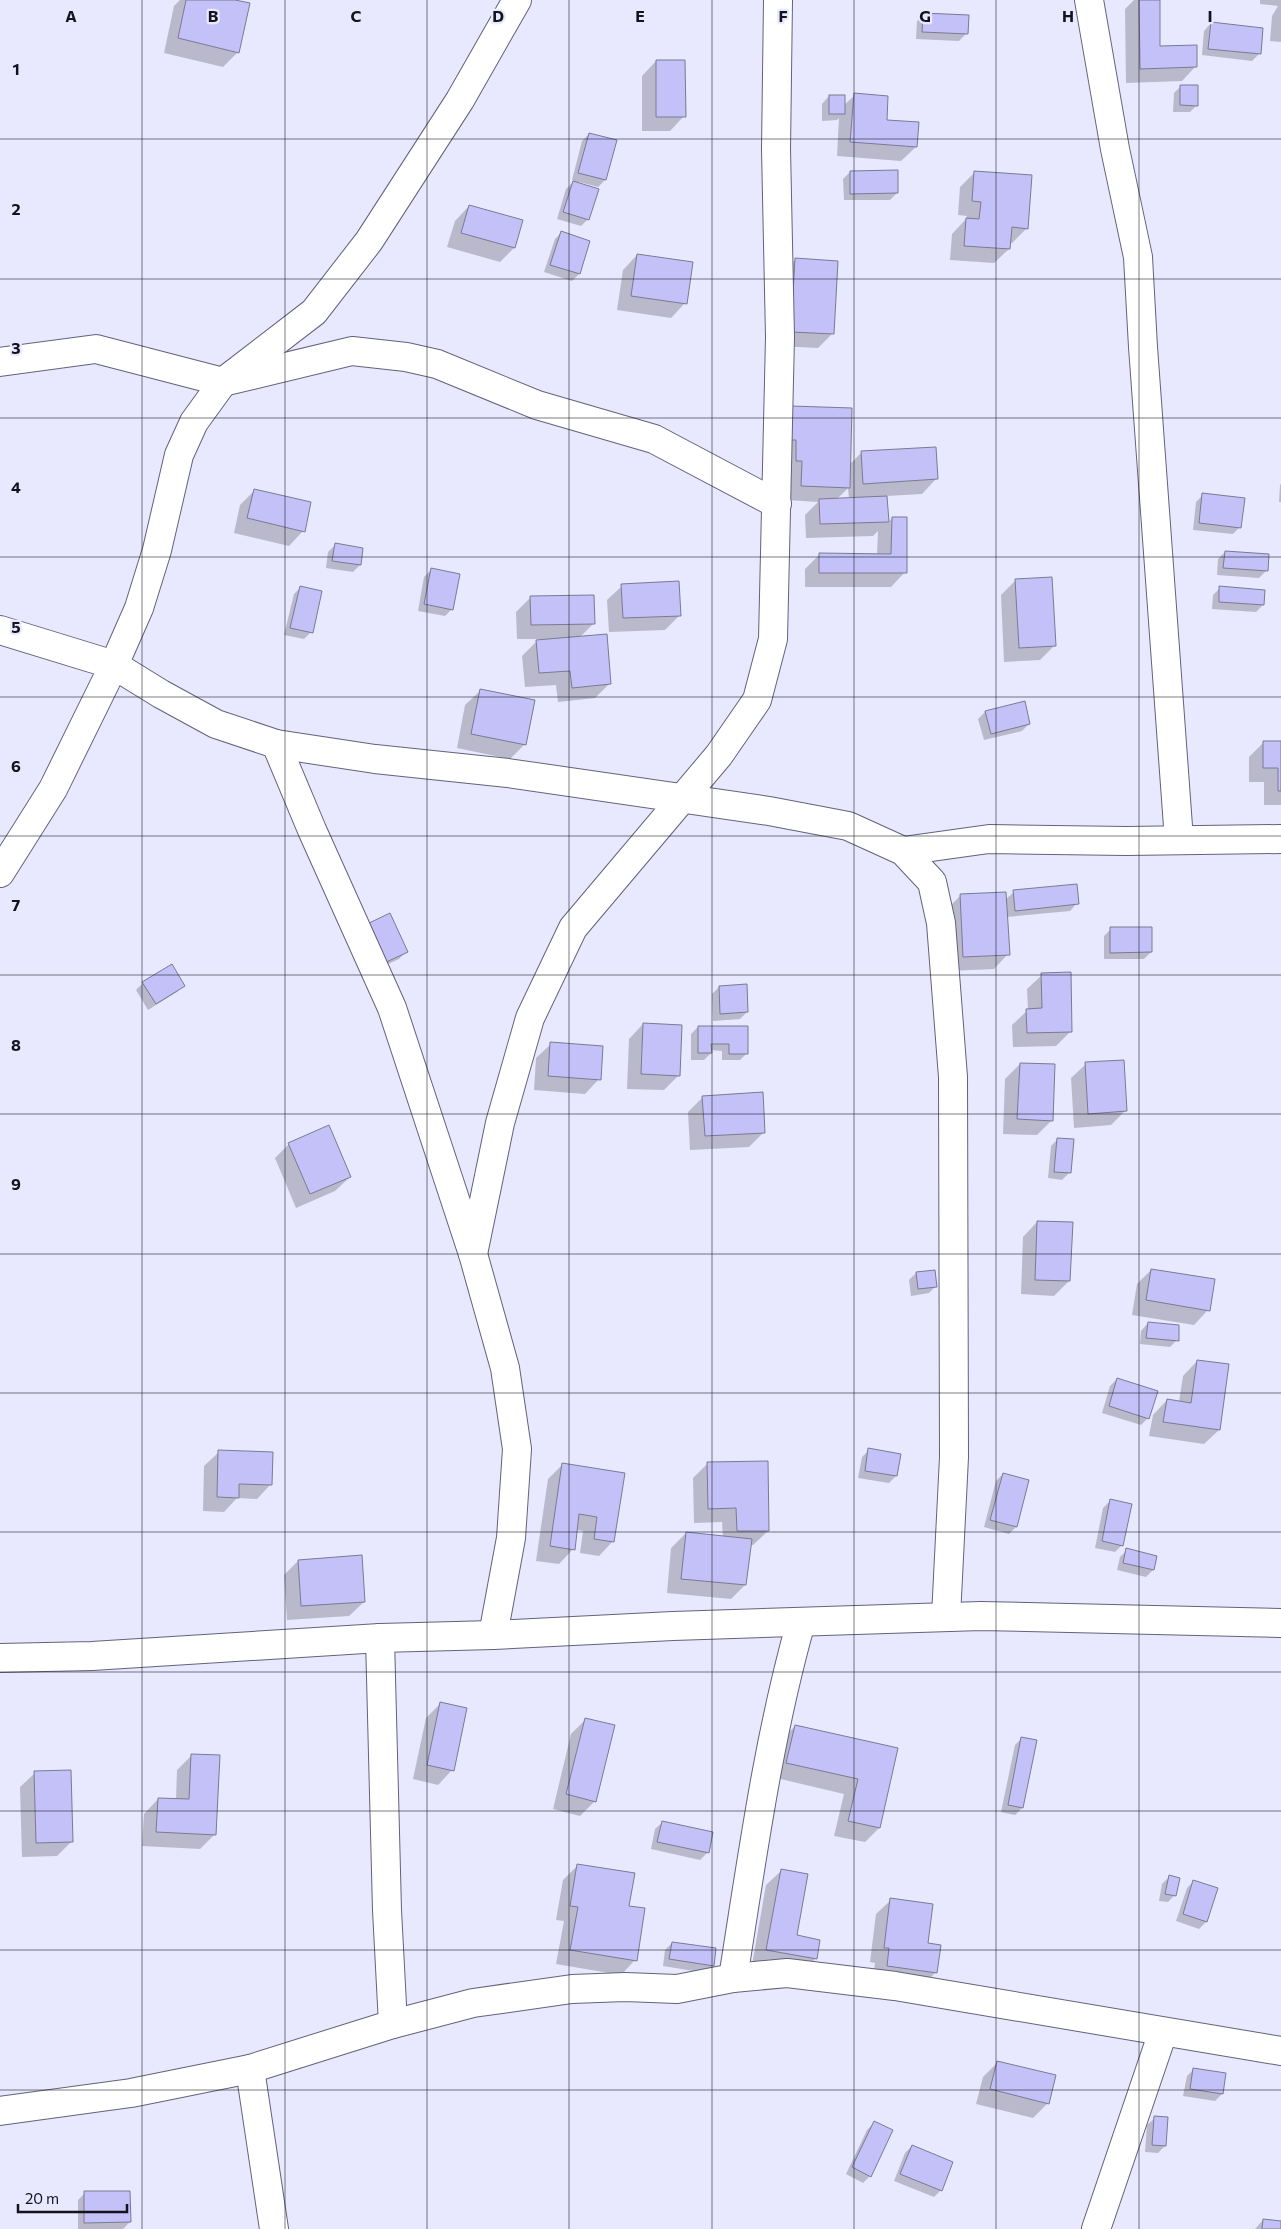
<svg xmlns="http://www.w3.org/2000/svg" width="1281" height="2229" viewBox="0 0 1281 2229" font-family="Commissioner,sans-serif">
  <rect width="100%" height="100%" fill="#e8e8fe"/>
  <g fill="#0003" fill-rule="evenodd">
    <polygon points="180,0 229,0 238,52 223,67 164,53 174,6"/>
    <polygon points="1134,0 1158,0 1159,47 1196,66 1182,81 1126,83 1125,9"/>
    <polygon points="1260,0 1281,0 1281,42 1270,41 1272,16 1278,6 1260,4"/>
    <polygon points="924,14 966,34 959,41 916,39 917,21"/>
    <polygon points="1211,23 1259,54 1252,61 1202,55 1204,31"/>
    <polygon points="656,61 684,116 670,131 642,131 642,76"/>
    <polygon points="1181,86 1197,105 1190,112 1173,112 1174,93"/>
    <polygon points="855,95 916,147 901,161 837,156 839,118 837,120 822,121 822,104 829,96 844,105"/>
    <polygon points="589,134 615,141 605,180 598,187 579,182 588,219 581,226 557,219 566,189 574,181 572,180 582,141"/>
    <polygon points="850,172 897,193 890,200 844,200 843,179"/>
    <polygon points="975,172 1027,228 1012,243 1009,243 1009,249 994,263 950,260 952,234 966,219 967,216 958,215 960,187"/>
    <polygon points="469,206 514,248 500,262 447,247 455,221"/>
    <polygon points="562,232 589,242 579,274 572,281 544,272 555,239"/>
    <polygon points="637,255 685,303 671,318 617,310 623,270"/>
    <polygon points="796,259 832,334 818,348 777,346 781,274"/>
    <path d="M 777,422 L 849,465 L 862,452 L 936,479 L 922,494 L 886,496 L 888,523 L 892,518 L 905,572 L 891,587 L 805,587 L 805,569 L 820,554 L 877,555 L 878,531 L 873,536 L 806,538 L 805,515 L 818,502 L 787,500 ZM 848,488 L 849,499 L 837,499 Z"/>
    <polygon points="1281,484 1281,502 1279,502 1280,485"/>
    <polygon points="255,490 303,531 289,546 234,533 240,505"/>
    <polygon points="1203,495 1240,527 1233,534 1193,530 1196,502"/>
    <polygon points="335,545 360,565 353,572 326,568 328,552"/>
    <polygon points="1225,552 1266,571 1259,578 1217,575 1218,559"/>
    <polygon points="431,570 452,609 445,616 418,611 424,577"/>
    <polygon points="1015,581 1055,645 1040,660 1004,662 1001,595"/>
    <polygon points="622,586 680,615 665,630 609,632 607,600"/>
    <polygon points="301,587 311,632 304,639 284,635 294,594"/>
    <polygon points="1220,588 1263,605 1256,612 1212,609 1213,595"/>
    <polygon points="530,598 594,623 579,638 610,683 595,698 558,702 556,685 525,687 522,656 536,642 544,641 544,639 517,639 516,612"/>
    <polygon points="480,691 525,744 510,759 457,748 465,705"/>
    <polygon points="985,712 1029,724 1022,731 984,740 978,719"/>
    <polygon points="1264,742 1281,742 1281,805 1264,805 1264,782 1249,782 1249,757"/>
    <polygon points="1014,892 1077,903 1070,911 1006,917 1008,954 994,969 949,971 946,910 961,895 1005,900"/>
    <polygon points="1111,929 1151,952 1144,959 1104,959 1104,936"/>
    <polygon points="358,933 406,952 399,959 375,970"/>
    <polygon points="1042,975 1071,1031 1056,1046 1013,1047 1012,1025 1028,1010 1027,989"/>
    <polygon points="143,983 184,985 177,992 148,1010 136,990"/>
    <polygon points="719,987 747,1012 740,1019 713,1021 712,994"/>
    <polygon points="643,1024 679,1075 664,1090 627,1089 629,1039"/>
    <polygon points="698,1027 747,1053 740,1060 722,1060 722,1051 710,1050 711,1053 704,1060 691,1060 691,1034"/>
    <polygon points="551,1044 599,1079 585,1094 534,1090 536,1058"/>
    <polygon points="1020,1064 1052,1120 1037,1135 1003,1134 1005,1079"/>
    <polygon points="1086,1064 1126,1110 1111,1125 1074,1128 1071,1078"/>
    <polygon points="703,1097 764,1132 749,1147 690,1150 688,1112"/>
    <polygon points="1058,1139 1069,1173 1062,1180 1048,1178 1051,1146"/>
    <polygon points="289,1144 350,1177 335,1191 296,1208 275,1158"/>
    <polygon points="1037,1222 1069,1281 1054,1296 1021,1294 1023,1237"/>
    <polygon points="1151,1270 1208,1310 1194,1325 1132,1315 1137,1284"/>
    <polygon points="916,1273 936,1286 929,1293 911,1296 909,1280"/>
    <polygon points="1148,1323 1177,1340 1170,1347 1140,1344 1141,1331"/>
    <polygon points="1197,1361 1219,1430 1204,1444 1149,1436 1153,1415 1167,1400 1179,1402 1183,1376"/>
    <polygon points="1117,1379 1148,1418 1141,1425 1102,1413 1110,1386"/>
    <polygon points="869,1450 896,1476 889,1483 858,1478 862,1457"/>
    <polygon points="219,1452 271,1484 257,1499 237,1498 224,1512 203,1511 204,1466"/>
    <polygon points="708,1463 768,1531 753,1545 750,1545 745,1585 731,1599 667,1593 671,1548 686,1533 723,1537 722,1522 694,1523 693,1478"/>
    <polygon points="563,1464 613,1541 599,1556 580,1553 583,1531 576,1530 573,1549 559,1564 536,1561 548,1479"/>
    <polygon points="1003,1474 1028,1481 1016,1527 1009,1534 984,1527 996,1481"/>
    <polygon points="1110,1501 1122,1545 1115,1552 1095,1548 1103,1508"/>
    <polygon points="1127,1550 1153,1570 1146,1577 1117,1570 1120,1557"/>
    <polygon points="298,1561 364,1602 349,1616 287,1620 284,1575"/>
    <polygon points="441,1703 452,1770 438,1785 413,1779 426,1718"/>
    <polygon points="586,1719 595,1801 580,1816 553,1809 571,1734"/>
    <polygon points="795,1726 897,1749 879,1828 865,1842 834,1836 844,1794 772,1777 781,1741"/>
    <polygon points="1022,1738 1022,1808 1015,1815 1001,1812 1015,1745"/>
    <polygon points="192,1755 215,1834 200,1849 142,1846 144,1814 158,1799 176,1800 177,1770"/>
    <polygon points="35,1773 71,1842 57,1856 22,1857 20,1787"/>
    <polygon points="663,1822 711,1833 707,1853 700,1860 651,1849 655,1829"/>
    <polygon points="578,1865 628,1907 635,1960 621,1975 556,1964 564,1921 556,1920 563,1880"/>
    <polygon points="781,1871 796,1936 816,1958 801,1973 752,1965 766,1885"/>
    <polygon points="1169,1877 1175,1895 1168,1902 1159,1901 1162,1884"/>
    <polygon points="1194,1881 1206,1922 1199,1929 1176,1921 1187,1888"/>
    <polygon points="891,1900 927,1944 936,1972 921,1987 873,1980 875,1963 870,1962 876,1914"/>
    <polygon points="672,1943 713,1966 706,1973 663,1966 665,1950"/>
    <polygon points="998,2062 1048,2103 1033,2118 976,2104 983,2077"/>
    <polygon points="1194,2069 1224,2074 1222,2094 1215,2101 1183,2096 1187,2076"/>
    <polygon points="1155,2118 1165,2146 1158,2153 1145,2152 1147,2125"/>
    <polygon points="874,2123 870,2176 863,2183 846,2174 867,2130"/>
    <polygon points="912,2146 941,2190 934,2197 894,2181 905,2153"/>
    <polygon points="85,2193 130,2222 123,2229 78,2229 78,2200"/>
    <polygon points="1263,2220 1281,2223 1281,2229 1255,2229"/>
  </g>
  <g fill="#c4c1f8" stroke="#7b7a93">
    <polygon points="186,0 235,0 250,3 239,53 178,38"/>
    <polygon points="1139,0 1160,0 1160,46 1197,45 1197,67 1140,69"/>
    <polygon points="923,13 969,15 968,34 922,32"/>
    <polygon points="1211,22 1263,28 1261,54 1208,49"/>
    <polygon points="656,60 685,60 686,117 656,117"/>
    <polygon points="1180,85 1198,85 1198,106 1180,105"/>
    <polygon points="854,93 888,96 887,120 919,122 917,147 850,142"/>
    <rect x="829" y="95" width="16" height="19"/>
    <polygon points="589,133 617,140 606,180 578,173"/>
    <polygon points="898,170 898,193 850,194 850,171"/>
    <polygon points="974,171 1032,175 1028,229 1012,227 1010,249 964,246 966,218 979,219 981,202 972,201"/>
    <polygon points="573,181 599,189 589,220 563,212"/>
    <polygon points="469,205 523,220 515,248 461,233"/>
    <polygon points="561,231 590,241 580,274 550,265"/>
    <polygon points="637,254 693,262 687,304 631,296"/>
    <polygon points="795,258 838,261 834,334 791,332"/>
    <polygon points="791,406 852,408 850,488 801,486 802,461 796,461 796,440 790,440"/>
    <polygon points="936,447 938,479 863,484 861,451"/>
    <polygon points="254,489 311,502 305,532 247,518"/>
    <polygon points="1202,493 1245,498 1241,528 1199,523"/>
    <polygon points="887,496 889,522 820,524 819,499"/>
    <polygon points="892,517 907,517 907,573 819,573 819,553 891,554"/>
    <polygon points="335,543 363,548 361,565 332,561"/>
    <polygon points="1225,551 1269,554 1268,571 1223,568"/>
    <polygon points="431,568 460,574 453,610 424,604"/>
    <polygon points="1052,577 1056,646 1019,648 1015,579"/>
    <polygon points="679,581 681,616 623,618 621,584"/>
    <polygon points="300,586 322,591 313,633 290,628"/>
    <polygon points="1219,586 1265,590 1264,605 1219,602"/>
    <polygon points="594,595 595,624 531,625 530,596"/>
    <polygon points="607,634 611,684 572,688 570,671 539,673 536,640"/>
    <polygon points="480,689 535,700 526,745 471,734"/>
    <polygon points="1025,701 1030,724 991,734 985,711"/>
    <polygon points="1263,741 1281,741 1281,791 1278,791 1278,768 1263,768"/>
    <polygon points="1077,884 1079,904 1015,911 1013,890"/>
    <polygon points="1006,892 1010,955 963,957 960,894"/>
    <polygon points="390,913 408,952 382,964 365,925"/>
    <polygon points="1110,927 1152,927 1152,952 1110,953"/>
    <polygon points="172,964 185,986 156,1004 142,982"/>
    <polygon points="1071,972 1072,1032 1027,1033 1026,1009 1042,1008 1041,973"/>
    <polygon points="747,984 748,1012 720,1014 719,986"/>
    <polygon points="643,1023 682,1025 680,1076 641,1074"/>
    <polygon points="698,1026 748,1026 748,1054 729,1054 729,1044 711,1044 712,1053 698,1053"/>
    <polygon points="550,1042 603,1046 601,1080 548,1076"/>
    <polygon points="1124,1060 1127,1111 1088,1114 1085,1062"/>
    <polygon points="1020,1063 1055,1064 1053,1121 1017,1119"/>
    <polygon points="763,1092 765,1133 705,1136 702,1096"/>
    <polygon points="329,1125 351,1177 310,1194 288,1143"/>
    <polygon points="1057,1138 1074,1139 1071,1173 1054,1172"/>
    <polygon points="1037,1221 1073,1222 1070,1281 1035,1280"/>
    <polygon points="1151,1269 1215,1279 1210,1311 1146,1300"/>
    <polygon points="935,1270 937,1287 918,1289 916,1272"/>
    <polygon points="1148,1322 1179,1325 1179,1341 1146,1338"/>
    <polygon points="1197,1360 1229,1364 1220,1430 1163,1422 1167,1399 1191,1403"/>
    <polygon points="1117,1378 1158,1391 1149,1419 1109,1406"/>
    <polygon points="868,1448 901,1454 897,1476 865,1471"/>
    <polygon points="218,1450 273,1452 272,1485 239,1484 239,1498 217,1497"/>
    <polygon points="768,1461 769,1531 737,1531 736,1508 708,1509 707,1462"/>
    <polygon points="562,1463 625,1473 614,1542 594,1539 597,1517 579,1514 575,1550 550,1546"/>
    <polygon points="1003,1473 1029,1480 1017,1527 990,1520"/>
    <polygon points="1110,1499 1132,1504 1123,1546 1102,1541"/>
    <polygon points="686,1532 752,1539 746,1585 681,1579"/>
    <polygon points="1126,1548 1157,1556 1154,1570 1123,1563"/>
    <polygon points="362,1555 365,1602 301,1606 298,1560"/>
    <polygon points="440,1702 467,1708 454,1771 427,1765"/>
    <polygon points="585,1718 615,1725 596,1802 566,1794"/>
    <polygon points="795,1725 898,1748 880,1828 848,1821 858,1779 786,1763"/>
    <polygon points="1021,1737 1037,1740 1023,1808 1008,1805"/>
    <polygon points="191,1754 220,1755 216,1835 156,1832 158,1798 189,1799"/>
    <polygon points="71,1770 73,1842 36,1843 34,1771"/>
    <polygon points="662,1821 713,1832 709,1853 657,1842"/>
    <polygon points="577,1864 635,1873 629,1906 645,1908 637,1961 570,1950 578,1907 570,1906"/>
    <polygon points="781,1869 808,1874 797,1935 820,1940 817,1959 766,1950"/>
    <polygon points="1169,1875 1180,1878 1176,1896 1165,1894"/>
    <polygon points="1193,1880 1218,1888 1207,1922 1183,1914"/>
    <polygon points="890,1898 933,1904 928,1943 941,1945 937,1973 887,1966 889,1948 884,1948"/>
    <polygon points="672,1942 716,1948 714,1966 669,1959"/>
    <polygon points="997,2061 1056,2075 1049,2104 990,2089"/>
    <polygon points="1193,2068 1226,2073 1223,2094 1190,2089"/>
    <polygon points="1154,2116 1168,2117 1166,2146 1152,2145"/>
    <polygon points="874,2121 893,2130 871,2177 852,2167"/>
    <polygon points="912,2145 953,2162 942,2191 900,2174"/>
    <polygon points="84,2191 130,2191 131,2222 84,2223"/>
    <polygon points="1263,2219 1281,2221 1281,2229 1262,2229"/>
  </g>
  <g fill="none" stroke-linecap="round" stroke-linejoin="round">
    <defs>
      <g id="minor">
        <polyline points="1089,0 1115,149 1138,257 1143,347 1179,840"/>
        <polyline points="0,362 96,349 223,382 352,351 406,357 437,364 537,405 654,439 777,504"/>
        <polyline points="0,630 114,665 161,694 216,724 276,744 375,759 508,773 769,811 848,826 903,851 932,882 941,923 953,1077 954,1457 946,1617"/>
        <polyline points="276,744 312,830 392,1008 473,1254 505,1368 517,1449 511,1538 493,1635"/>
        <polyline points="903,851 989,839 1126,841 1281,839"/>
        <polyline points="0,873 53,789 114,665 139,608 157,550 179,455 194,422 223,382 314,312 369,241 460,100 517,0"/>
        <polyline points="473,1254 500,1123 530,1018 573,928 719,755 757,700 773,639 780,337 776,149 778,0"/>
        <polyline points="380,1638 387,1910 393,2024"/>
        <polyline points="0,1658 92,1656 380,1638 493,1635 673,1626 981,1616 1281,1623"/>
        <path d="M 733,1978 C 752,1859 768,1739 801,1622"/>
        <polyline points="250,2069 274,2229"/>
        <polyline points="0,2111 131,2093 250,2069 393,2024 473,2003 572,1989 625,1987 677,1989 733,1978 787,1973 895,1986 1281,2051"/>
        <polyline points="1096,2229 1163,2032"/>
      </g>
    </defs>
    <use href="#minor" stroke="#63627a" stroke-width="30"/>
    <use href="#minor" stroke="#fff" stroke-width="28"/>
  </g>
  <path fill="none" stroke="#14131d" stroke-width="1" stroke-opacity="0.55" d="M 142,0 L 142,2229M 285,0 L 285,2229M 427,0 L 427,2229M 569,0 L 569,2229M 712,0 L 712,2229M 854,0 L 854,2229M 996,0 L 996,2229M 1139,0 L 1139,2229M 0,139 L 1281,139M 0,279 L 1281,279M 0,418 L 1281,418M 0,557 L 1281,557M 0,697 L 1281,697M 0,836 L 1281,836M 0,975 L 1281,975M 0,1114 L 1281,1114M 0,1254 L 1281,1254M 0,1393 L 1281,1393M 0,1532 L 1281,1532M 0,1672 L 1281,1672M 0,1811 L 1281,1811M 0,1950 L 1281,1950M 0,2090 L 1281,2090"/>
  <g font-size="16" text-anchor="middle" font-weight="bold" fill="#14131d" stroke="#e8e8fe" stroke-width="4.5" stroke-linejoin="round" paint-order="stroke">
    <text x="71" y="22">A</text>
    <text x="213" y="22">B</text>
    <text x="356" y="22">C</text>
    <text x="498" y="22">D</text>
    <text x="640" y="22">E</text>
    <text x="783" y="22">F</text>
    <text x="925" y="22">G</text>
    <text x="1068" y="22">H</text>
    <text x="1210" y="22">I</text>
    <text x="16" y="75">1</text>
    <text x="16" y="215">2</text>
    <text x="16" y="354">3</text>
    <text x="16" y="493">4</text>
    <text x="16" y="633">5</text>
    <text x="16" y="772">6</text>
    <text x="16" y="911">7</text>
    <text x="16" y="1051">8</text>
    <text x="16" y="1190">9</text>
  </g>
  <path d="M18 2204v8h109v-8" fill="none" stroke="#14131d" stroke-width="2.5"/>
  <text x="25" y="2204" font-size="15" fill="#14131d" stroke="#e8e8fe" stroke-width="4" paint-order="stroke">20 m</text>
</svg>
